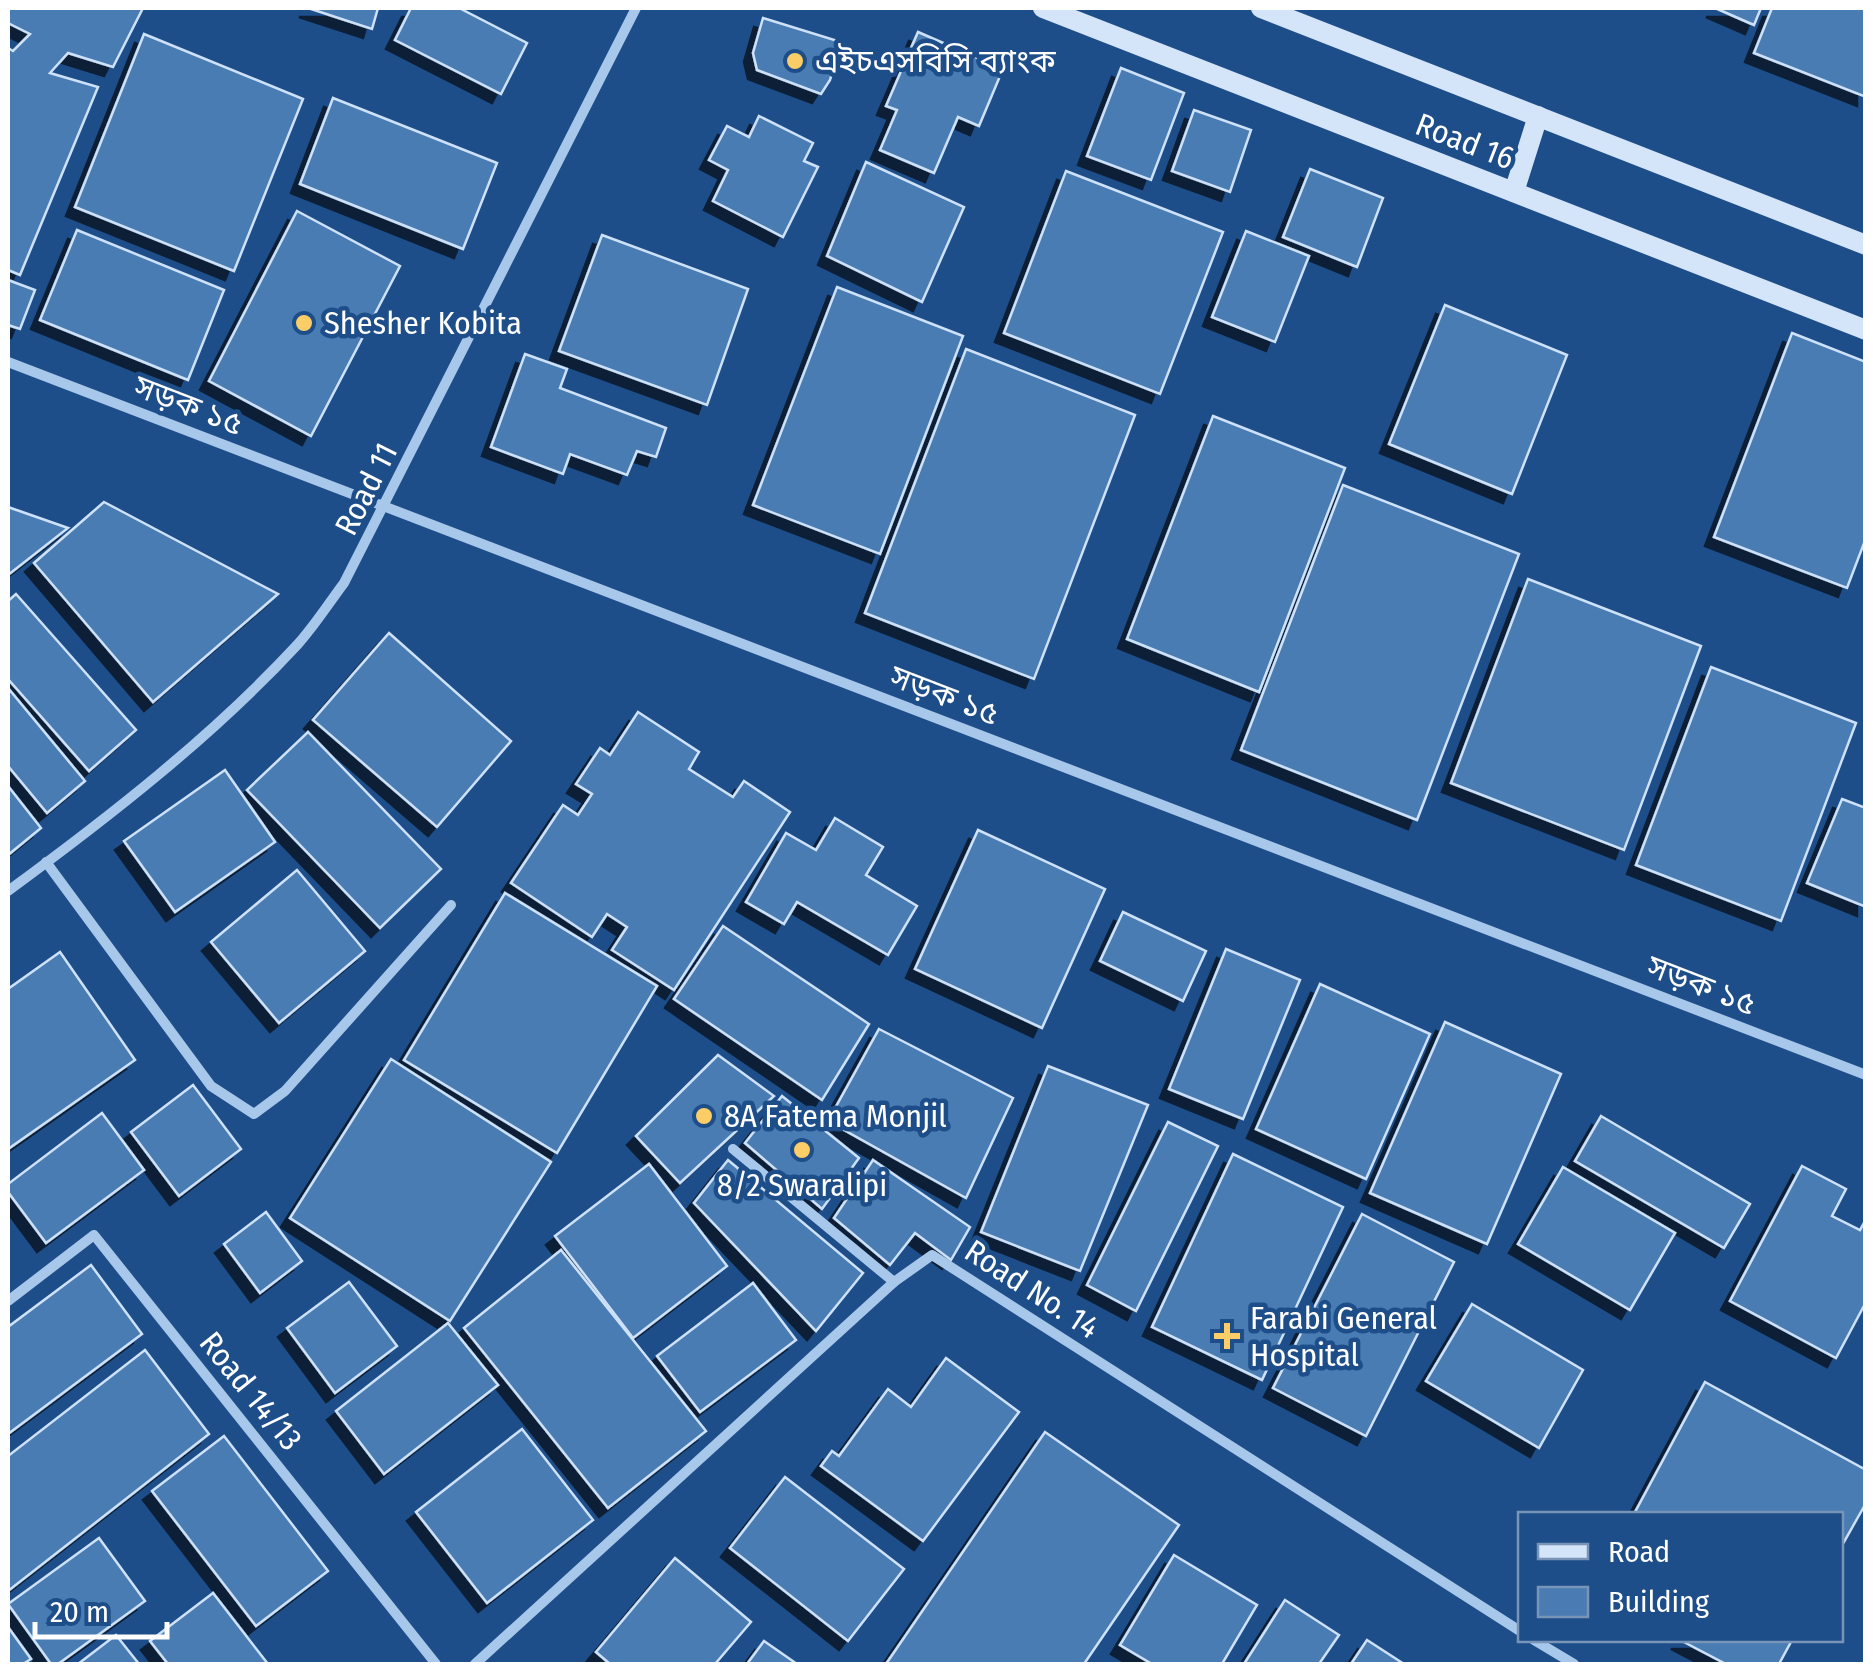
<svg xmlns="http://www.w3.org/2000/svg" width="1873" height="1672" viewBox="0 0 1873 1672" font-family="'Fira Sans Condensed','Noto Sans Bengali',sans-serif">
  <defs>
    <filter id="shadow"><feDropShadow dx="-9" dy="9" stdDeviation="0" flood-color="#0009"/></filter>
  </defs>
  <rect width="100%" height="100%" fill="#1e4e89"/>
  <g fill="#4a7bb3" stroke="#cde1f8" stroke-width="2.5" filter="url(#shadow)">
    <polygon points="8,8 143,8 113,67 68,53 50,73 98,87 20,275 8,270 8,48 13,51 30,34 8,23"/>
    <polygon points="308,8 378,8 372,29"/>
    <polygon points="411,8 459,8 527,43 501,94 395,40"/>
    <polygon points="1715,8 1761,8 1754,25"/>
    <polygon points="1772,8 1866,8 1866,97 1754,53"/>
    <polygon points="763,18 841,42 830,80 821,94 757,70 753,53"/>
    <polygon points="918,32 1003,69 979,126 958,117 934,173 880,150 897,110 886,106"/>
    <polygon points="144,34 303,99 234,271 75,207"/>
    <polygon points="1121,68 1184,93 1151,180 1087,156"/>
    <polygon points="333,98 497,163 463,249 300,184"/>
    <polygon points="1194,110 1251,130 1230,192 1172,171"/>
    <polygon points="759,116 813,143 804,161 818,167 783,237 713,201 728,170 709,160 727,126 749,137"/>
    <polygon points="866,162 964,207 922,302 827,256"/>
    <polygon points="1310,169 1383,198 1357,267 1283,237"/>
    <polygon points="1066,171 1223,232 1160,394 1004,333"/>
    <polygon points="297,211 400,266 311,436 209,381"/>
    <polygon points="77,230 224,290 188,380 40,320"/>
    <polygon points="1246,231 1309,256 1275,342 1212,317"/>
    <polygon points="602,235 748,289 707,405 559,351"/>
    <polygon points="8,280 35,290 20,329 8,325"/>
    <polygon points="837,287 963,336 880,554 753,505"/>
    <polygon points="1445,305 1567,355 1512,494 1389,444"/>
    <polygon points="1792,333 1866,362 1866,538 1847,588 1714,537"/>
    <polygon points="966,349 1135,415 1034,679 865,613"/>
    <polygon points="525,354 567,369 560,388 666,428 656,457 637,451 627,475 570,454 563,474 491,447"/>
    <polygon points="1213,416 1345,468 1259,692 1127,639"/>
    <polygon points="1343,485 1519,554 1417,820 1241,750"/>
    <polygon points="104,502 278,594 153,702 34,563"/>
    <polygon points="8,507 68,528 8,575"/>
    <polygon points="1528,579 1701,646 1624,850 1451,783"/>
    <polygon points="16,594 136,730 89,771 8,679 8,601"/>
    <polygon points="389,633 511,741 437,827 313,720"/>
    <polygon points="1711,667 1856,723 1781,921 1636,865"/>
    <polygon points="8,688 85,781 47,813 8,766"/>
    <polygon points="638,712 699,752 689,769 733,797 744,781 790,812 674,990 612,950 627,927 607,914 592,937 511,883 563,805 578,815 592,794 576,784 600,748 610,755"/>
    <polygon points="308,732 441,869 380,928 247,790"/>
    <polygon points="225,770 275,842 175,912 124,841"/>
    <polygon points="8,786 41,828 8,855"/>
    <polygon points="1842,799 1866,808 1866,907 1807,883"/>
    <polygon points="835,818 883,847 866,875 917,906 888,955 797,902 784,924 746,902 786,833 816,850"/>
    <polygon points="978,830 1105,889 1042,1028 915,969"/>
    <polygon points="297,870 365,951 279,1023 211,942"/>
    <polygon points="505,893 657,986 557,1153 404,1060"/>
    <polygon points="1123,912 1206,951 1183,1001 1100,961"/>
    <polygon points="723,926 869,1024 822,1100 674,999"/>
    <polygon points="1226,949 1300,980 1243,1119 1169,1089"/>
    <polygon points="60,952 135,1060 8,1149 8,989"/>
    <polygon points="1320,984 1430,1034 1366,1179 1256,1129"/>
    <polygon points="1445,1022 1561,1074 1487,1244 1370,1193"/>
    <polygon points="879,1029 1013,1098 966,1198 828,1121"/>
    <polygon points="718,1055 774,1096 680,1183 636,1136"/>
    <polygon points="391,1059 551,1162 450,1321 290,1218"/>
    <polygon points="1048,1066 1148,1105 1080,1271 981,1232"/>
    <polygon points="193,1085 241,1149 179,1196 131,1132"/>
    <polygon points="782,1096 859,1158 822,1209 745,1143"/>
    <polygon points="102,1113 144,1170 46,1243 8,1192 8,1184"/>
    <polygon points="1601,1116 1750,1204 1724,1248 1575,1161"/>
    <polygon points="1168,1122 1218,1146 1136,1311 1087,1285"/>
    <polygon points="1233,1154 1343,1207 1262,1380 1152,1327"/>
    <polygon points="728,1160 863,1273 816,1331 694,1203"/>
    <polygon points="873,1160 970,1227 951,1260 915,1233 890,1265 834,1218"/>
    <polygon points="649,1164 727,1266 633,1338 555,1236"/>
    <polygon points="1802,1166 1846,1189 1832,1216 1860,1230 1866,1219 1866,1302 1836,1358 1730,1301"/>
    <polygon points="1563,1167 1675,1233 1630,1310 1518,1244"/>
    <polygon points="266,1212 302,1261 260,1293 224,1244"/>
    <polygon points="1362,1214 1454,1262 1366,1436 1273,1388"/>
    <polygon points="561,1250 706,1431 608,1508 464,1328"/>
    <polygon points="91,1265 142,1334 8,1434 8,1327"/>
    <polygon points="349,1282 397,1346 335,1393 287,1328"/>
    <polygon points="753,1283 796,1340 700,1412 657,1356"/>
    <polygon points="1472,1304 1583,1370 1539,1448 1426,1381"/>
    <polygon points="448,1323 498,1385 384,1474 336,1411"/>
    <polygon points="145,1350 209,1434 8,1591 8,1456"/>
    <polygon points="946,1358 1019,1412 923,1541 821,1466 832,1451 839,1456 888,1389 911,1407"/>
    <polygon points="1705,1382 1866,1470 1866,1503 1840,1549 1840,1514 1634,1514"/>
    <polygon points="522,1429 593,1520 487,1603 416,1512"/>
    <polygon points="1045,1432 1179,1525 1084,1664 886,1664"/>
    <polygon points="224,1436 328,1571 256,1626 152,1491"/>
    <polygon points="785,1477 904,1569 848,1641 730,1548"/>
    <polygon points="99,1538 145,1601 58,1664 51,1664 8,1604"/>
    <polygon points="1174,1555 1257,1605 1222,1664 1152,1664 1120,1645"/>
    <polygon points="675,1558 751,1622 715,1664 610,1664 596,1652"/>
    <polygon points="213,1593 268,1664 168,1664 150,1641"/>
    <polygon points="1285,1600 1339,1635 1319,1664 1244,1664"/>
    <polygon points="8,1627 31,1659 23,1664 8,1664"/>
    <polygon points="116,1635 139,1664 78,1664"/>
    <polygon points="1367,1640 1404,1664 1351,1664"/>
    <polygon points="1680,1640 1792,1640 1779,1664 1726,1664"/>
    <polygon points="764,1641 797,1664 747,1664"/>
  </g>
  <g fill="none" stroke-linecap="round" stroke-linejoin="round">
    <g stroke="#a8c8eb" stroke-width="10">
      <polyline points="8,362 1866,1075"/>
      <polyline points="46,862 211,1086 254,1114 285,1091 451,905"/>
      <path d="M 8,891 C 109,817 213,736 298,644 C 315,625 329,603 344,583 L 636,8"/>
      <polyline points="733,1149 894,1282"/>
      <polyline points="8,1301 94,1235 436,1664"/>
      <polyline points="1534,1640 1574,1664"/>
      <polyline points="475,1664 894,1282 932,1255 1520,1631"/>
    </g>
    <g stroke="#d4e4f9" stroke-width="20">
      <polyline points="1043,8 1866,330"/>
      <polyline points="1261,8 1866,245"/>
      <polyline points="1514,192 1538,116"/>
    </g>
  </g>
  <g fill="#fbcd67" stroke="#1e4e89" stroke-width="4">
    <circle cx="795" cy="61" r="10"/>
    <circle cx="304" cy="323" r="10"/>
    <circle cx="704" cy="1116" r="10"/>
    <circle cx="802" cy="1150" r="10"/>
    <path d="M1222 1321h10v10h10v10h-10v10h-10v-10h-10v-10h10z"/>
  </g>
  <g text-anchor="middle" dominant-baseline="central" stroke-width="9" stroke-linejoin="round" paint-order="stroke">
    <g font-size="32" fill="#fff" stroke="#1e4e89" text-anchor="start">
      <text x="815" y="61">এইচএসবিসি ব্যাংক</text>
      <text x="324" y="323">Shesher Kobita</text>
      <text x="724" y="1116">8A Fatema Monjil</text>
      <text x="802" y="1185" text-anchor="middle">8/2 Swaralipi</text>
      <text x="1250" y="1318">Farabi General<tspan x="1250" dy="37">Hospital</tspan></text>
    </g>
    <g font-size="32" fill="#fff" stroke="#1e4e89">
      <text transform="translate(1465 141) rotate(21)">Road 16</text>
      <text transform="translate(189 405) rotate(21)">সড়ক ১৫</text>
      <text transform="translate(366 489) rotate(-63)">Road 11</text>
      <text transform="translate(945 695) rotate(21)">সড়ক ১৫</text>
      <text transform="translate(1702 985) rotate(21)">সড়ক ১৫</text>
      <text transform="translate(1032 1289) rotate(33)">Road No. 14</text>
      <text transform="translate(251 1391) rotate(51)">Road 14/13</text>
    </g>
  </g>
  <rect width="1873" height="1672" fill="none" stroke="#ffffff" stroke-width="20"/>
  <rect x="1518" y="1512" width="325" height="130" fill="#1e4e89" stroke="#7895b8" stroke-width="2.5"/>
  <rect x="1538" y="1544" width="50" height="15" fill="#d4e4f9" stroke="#7895b8" stroke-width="2.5"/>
  <text x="1608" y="1562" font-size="30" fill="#ffffff">Road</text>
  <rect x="1538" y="1587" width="50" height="30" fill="#4a7bb3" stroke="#7895b8" stroke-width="2.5"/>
  <text x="1608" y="1612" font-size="30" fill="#ffffff">Building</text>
  <path d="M35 1622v15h132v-15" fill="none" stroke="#ffffff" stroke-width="5"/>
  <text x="50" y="1622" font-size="30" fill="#ffffff" stroke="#1e4e89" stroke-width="8" paint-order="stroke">20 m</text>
</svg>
